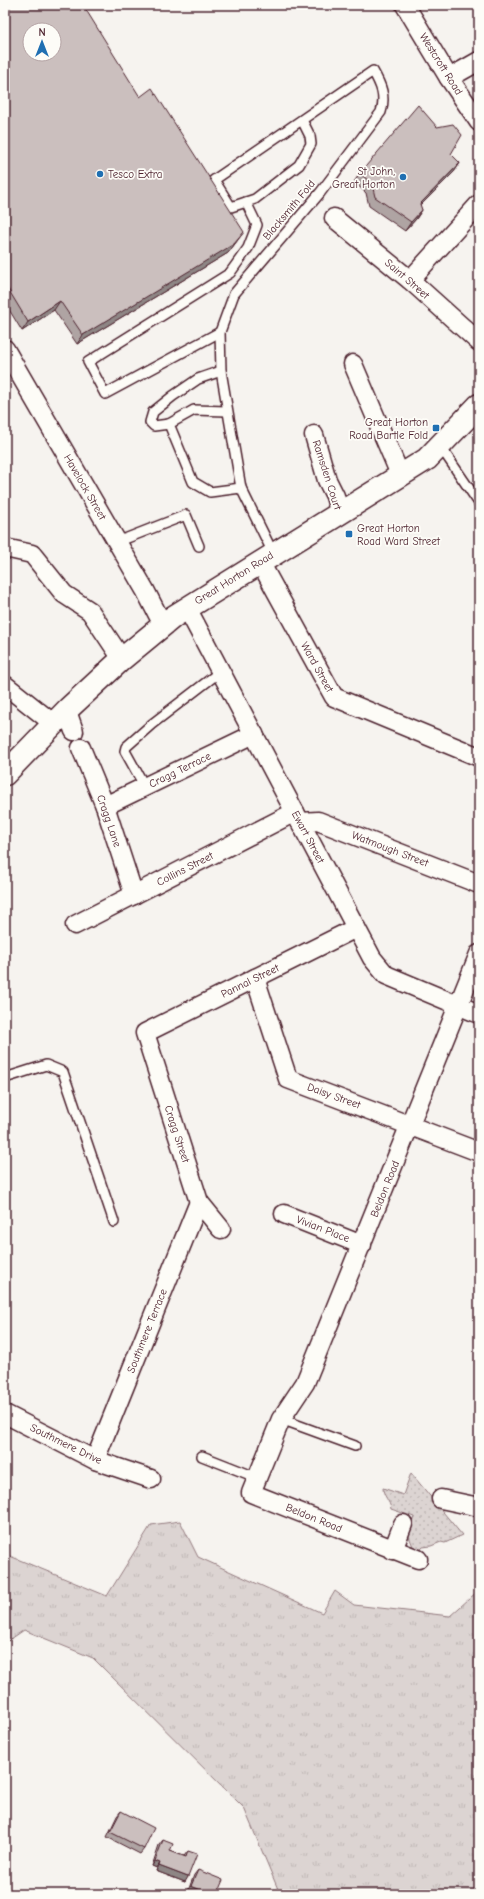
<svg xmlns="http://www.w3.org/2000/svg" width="484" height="1899" viewBox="0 0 484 1899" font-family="'Comic Neue',sans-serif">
  <defs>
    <pattern id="grass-tufts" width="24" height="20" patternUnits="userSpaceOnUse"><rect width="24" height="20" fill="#dcd4d2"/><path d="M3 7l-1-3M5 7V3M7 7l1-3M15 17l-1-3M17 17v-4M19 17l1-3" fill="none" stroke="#beb6b4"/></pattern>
    <pattern id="park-dots" width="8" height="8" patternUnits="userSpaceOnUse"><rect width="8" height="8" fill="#dcd4d2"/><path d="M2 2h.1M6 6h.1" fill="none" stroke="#beb6b4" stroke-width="1.8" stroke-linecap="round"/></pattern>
  </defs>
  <rect width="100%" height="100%" fill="#f6f3ef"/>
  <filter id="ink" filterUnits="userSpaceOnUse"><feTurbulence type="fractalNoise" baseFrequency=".025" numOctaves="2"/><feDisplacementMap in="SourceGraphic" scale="8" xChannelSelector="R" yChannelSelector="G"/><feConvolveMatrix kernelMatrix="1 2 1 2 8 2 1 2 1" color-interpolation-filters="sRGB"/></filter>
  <g filter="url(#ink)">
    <polygon fill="url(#grass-tufts)" stroke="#937a7e" points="180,1521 198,1557 322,1613 335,1591 354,1605 450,1616 479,1590 479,1894 280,1894 244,1808 93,1658 24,1630 8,1641 5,1640 5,1554 107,1596 151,1525"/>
    <path fill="url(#park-dots)" stroke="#937a7e" d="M 411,1473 L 462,1535 L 445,1543 L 441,1542 L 431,1546 L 423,1547 L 419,1551 L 414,1549 L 408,1534 L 414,1517 L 391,1509 C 390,1501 383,1496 383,1488 L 403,1495 Z"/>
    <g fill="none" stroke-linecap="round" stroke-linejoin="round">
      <defs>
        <g id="service">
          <polyline points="220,332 105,394 88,362 230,273 248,248 257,225 246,202"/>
          <polyline points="227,411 194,410 169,424 193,482 210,492 241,488"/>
          <polyline points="169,424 154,426 150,422 153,412 173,396 198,379 221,371"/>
          <polyline points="440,446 479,503"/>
          <polyline points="117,542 186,515 199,546"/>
          <path d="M 273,553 L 241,488 L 221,371 L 220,332 L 234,294 L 320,193 L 381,112 C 386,96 381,85 373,71 L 214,180 L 231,207 L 255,199 L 299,165 L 311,144 L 310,136 L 302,120"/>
          <polyline points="145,787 125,751 126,747 152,724 221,671"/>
          <polyline points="5,1078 46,1065 63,1072 114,1222"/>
          <polyline points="281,1419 355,1446"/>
          <polyline points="202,1456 258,1478"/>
        </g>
        <g id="minor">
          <polyline points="405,5 449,78 479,122"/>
          <polyline points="449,78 479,61"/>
          <polyline points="334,218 410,280 479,342"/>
          <polyline points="410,280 479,204"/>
          <polyline points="5,349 145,590 163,625"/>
          <polyline points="353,364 401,477"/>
          <polyline points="314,435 327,480 335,496 340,515"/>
          <polyline points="5,548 32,554 64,594 90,611 122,659"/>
          <polyline points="260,562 334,697 479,757"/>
          <polyline points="187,608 372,958 386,975 479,1014"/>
          <polyline points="5,685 54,724"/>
          <polyline points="67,711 74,731"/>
          <polyline points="81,748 105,806 134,895"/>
          <polyline points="105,806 254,734"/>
          <polyline points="300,822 318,821 479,884"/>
          <polyline points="75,925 295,812"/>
          <polyline points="255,978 288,1079 479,1152"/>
          <polyline points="284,1214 362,1245"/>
          <polyline points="221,1229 199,1202 145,1033 356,928"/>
          <polyline points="5,1414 95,1460 151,1479"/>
          <polyline points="95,1460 199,1202"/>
          <polyline points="441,1499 479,1507"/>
          <polyline points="393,1550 403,1524"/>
          <polyline points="418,1559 251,1493 281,1419 305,1383 479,954"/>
        </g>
        <polyline id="primary" points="5,774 69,708 122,659 173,617 427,459 479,405"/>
      </defs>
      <use href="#service" stroke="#4a1f2b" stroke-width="12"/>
      <use href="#minor" stroke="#4a1f2b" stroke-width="21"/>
      <use href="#primary" stroke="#4a1f2b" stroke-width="25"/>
      <use href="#service" stroke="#fdfcf7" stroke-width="9"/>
      <use href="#minor" stroke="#fdfcf7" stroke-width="18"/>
      <use href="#primary" stroke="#fdfcf7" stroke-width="22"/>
    </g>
    <g fill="#afa4a3" stroke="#4a1f2b">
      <polygon points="5,5 140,97 237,241 228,253 77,344 54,310 22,331 5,303"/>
      <polygon points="437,127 451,154 460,163 454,172 420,206 422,210 416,219 405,231 369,206 366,193 354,182 360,173"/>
      <polygon points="121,1811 144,1849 140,1854 107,1837 117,1816"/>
      <polygon points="163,1840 170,1851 184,1856 188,1851 185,1882 156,1871 157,1868 152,1866 159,1845"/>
      <polygon points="198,1870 217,1894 195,1894 188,1891 194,1875"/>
    </g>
    <g fill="#8e8685" stroke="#4a1f2b">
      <polygon points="460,163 454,172 413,213 420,204"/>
      <polygon points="422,210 416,219 405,231 411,222"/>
      <polygon points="244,232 228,253 77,344 83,335"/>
      <polygon points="60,301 54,310 22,331 28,322"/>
      <polygon points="155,1861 160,1863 157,1868 152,1866"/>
      <polygon points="159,1866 188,1877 185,1882 156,1871"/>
      <polygon points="191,1886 211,1894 195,1894 188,1891"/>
    </g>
    <g fill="#cbbfbe" stroke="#4a1f2b" fill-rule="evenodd">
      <path d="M 5,5 L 83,5 L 140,97 L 152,88 L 244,232 L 234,244 L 83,335 L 60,301 L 28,322 L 5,284 ZM 30,30 L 54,30 L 54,54 L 30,54 Z"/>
      <polygon points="418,105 437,127 453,124 462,135 451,154 460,163 420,204 422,210 411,222 375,197 372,184 360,173"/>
      <polygon points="121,1811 154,1828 144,1849 110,1832"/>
      <polygon points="163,1840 173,1844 170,1851 186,1857 188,1851 197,1854 188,1877 159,1866 160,1863 155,1861"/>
      <polygon points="198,1870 223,1880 217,1894 211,1894 191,1886"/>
      <polygon points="231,1891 239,1894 229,1894"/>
    </g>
  </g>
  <g fill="#1f6fb2" stroke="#fdfcf7" stroke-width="1.5">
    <circle cx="100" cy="174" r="4"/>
    <circle cx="403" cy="177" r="4"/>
    <rect x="432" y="424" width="8" height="8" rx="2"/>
    <rect x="345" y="530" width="8" height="8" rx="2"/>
  </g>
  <g text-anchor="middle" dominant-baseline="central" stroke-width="3.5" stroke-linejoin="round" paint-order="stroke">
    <g font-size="11" fill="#4a1f2b" stroke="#fdfcf7">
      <text transform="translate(441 64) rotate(58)">Westcroft Road</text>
      <text transform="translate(289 210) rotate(-50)">Blacksmith Fold</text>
      <text transform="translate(407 279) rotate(41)">Saint Street</text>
      <text transform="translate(327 475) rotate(72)">Ramsden Court</text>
      <text transform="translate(85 487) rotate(60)">Havelock Street</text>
      <text transform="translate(234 578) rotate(-32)">Great Horton Road</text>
      <text transform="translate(317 667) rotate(61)">Ward Street</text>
      <text transform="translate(180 770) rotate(-26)">Cragg Terrace</text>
      <text transform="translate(109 821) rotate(71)">Cragg Lane</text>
      <text transform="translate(308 837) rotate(62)">Ewart Street</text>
      <text transform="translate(390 849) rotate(21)">Watmough Street</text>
      <text transform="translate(185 869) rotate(-27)">Collins Street</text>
      <text transform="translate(250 981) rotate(-26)">Pannal Street</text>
      <text transform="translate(334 1096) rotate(20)">Daisy Street</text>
      <text transform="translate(177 1134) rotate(72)">Cragg Street</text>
      <text transform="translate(385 1189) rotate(-68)">Beldon Road</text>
      <text transform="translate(323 1229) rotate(21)">Vivian Place</text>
      <text transform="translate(147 1331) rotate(-68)">Southmere Terrace</text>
      <text transform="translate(66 1444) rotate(26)">Southmere Drive</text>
      <text transform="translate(314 1518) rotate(22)">Beldon Road</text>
    </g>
    <g font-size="11" fill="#4a1f2b" stroke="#fdfcf7" text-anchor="end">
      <text x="395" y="171">St John,<tspan x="395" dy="13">Great Horton</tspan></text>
      <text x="108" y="174" text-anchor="start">Tesco Extra</text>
      <text x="428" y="422">Great Horton<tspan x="428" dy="13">Road Bartle Fold</tspan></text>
      <text x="357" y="528" text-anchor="start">Great Horton<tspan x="357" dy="13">Road Ward Street</tspan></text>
    </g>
  </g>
  <rect width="484" height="1899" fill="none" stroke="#fdfcf7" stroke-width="20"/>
  <rect x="10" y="10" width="464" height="1879" fill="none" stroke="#4a1f2b" stroke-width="1.5" filter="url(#ink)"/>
  <g transform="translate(42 42)"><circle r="19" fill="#fdfcf7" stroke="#b5a4a5"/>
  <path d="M0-3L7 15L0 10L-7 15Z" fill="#1f6fb2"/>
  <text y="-6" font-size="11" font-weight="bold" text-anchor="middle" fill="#4a1f2b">N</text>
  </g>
</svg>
